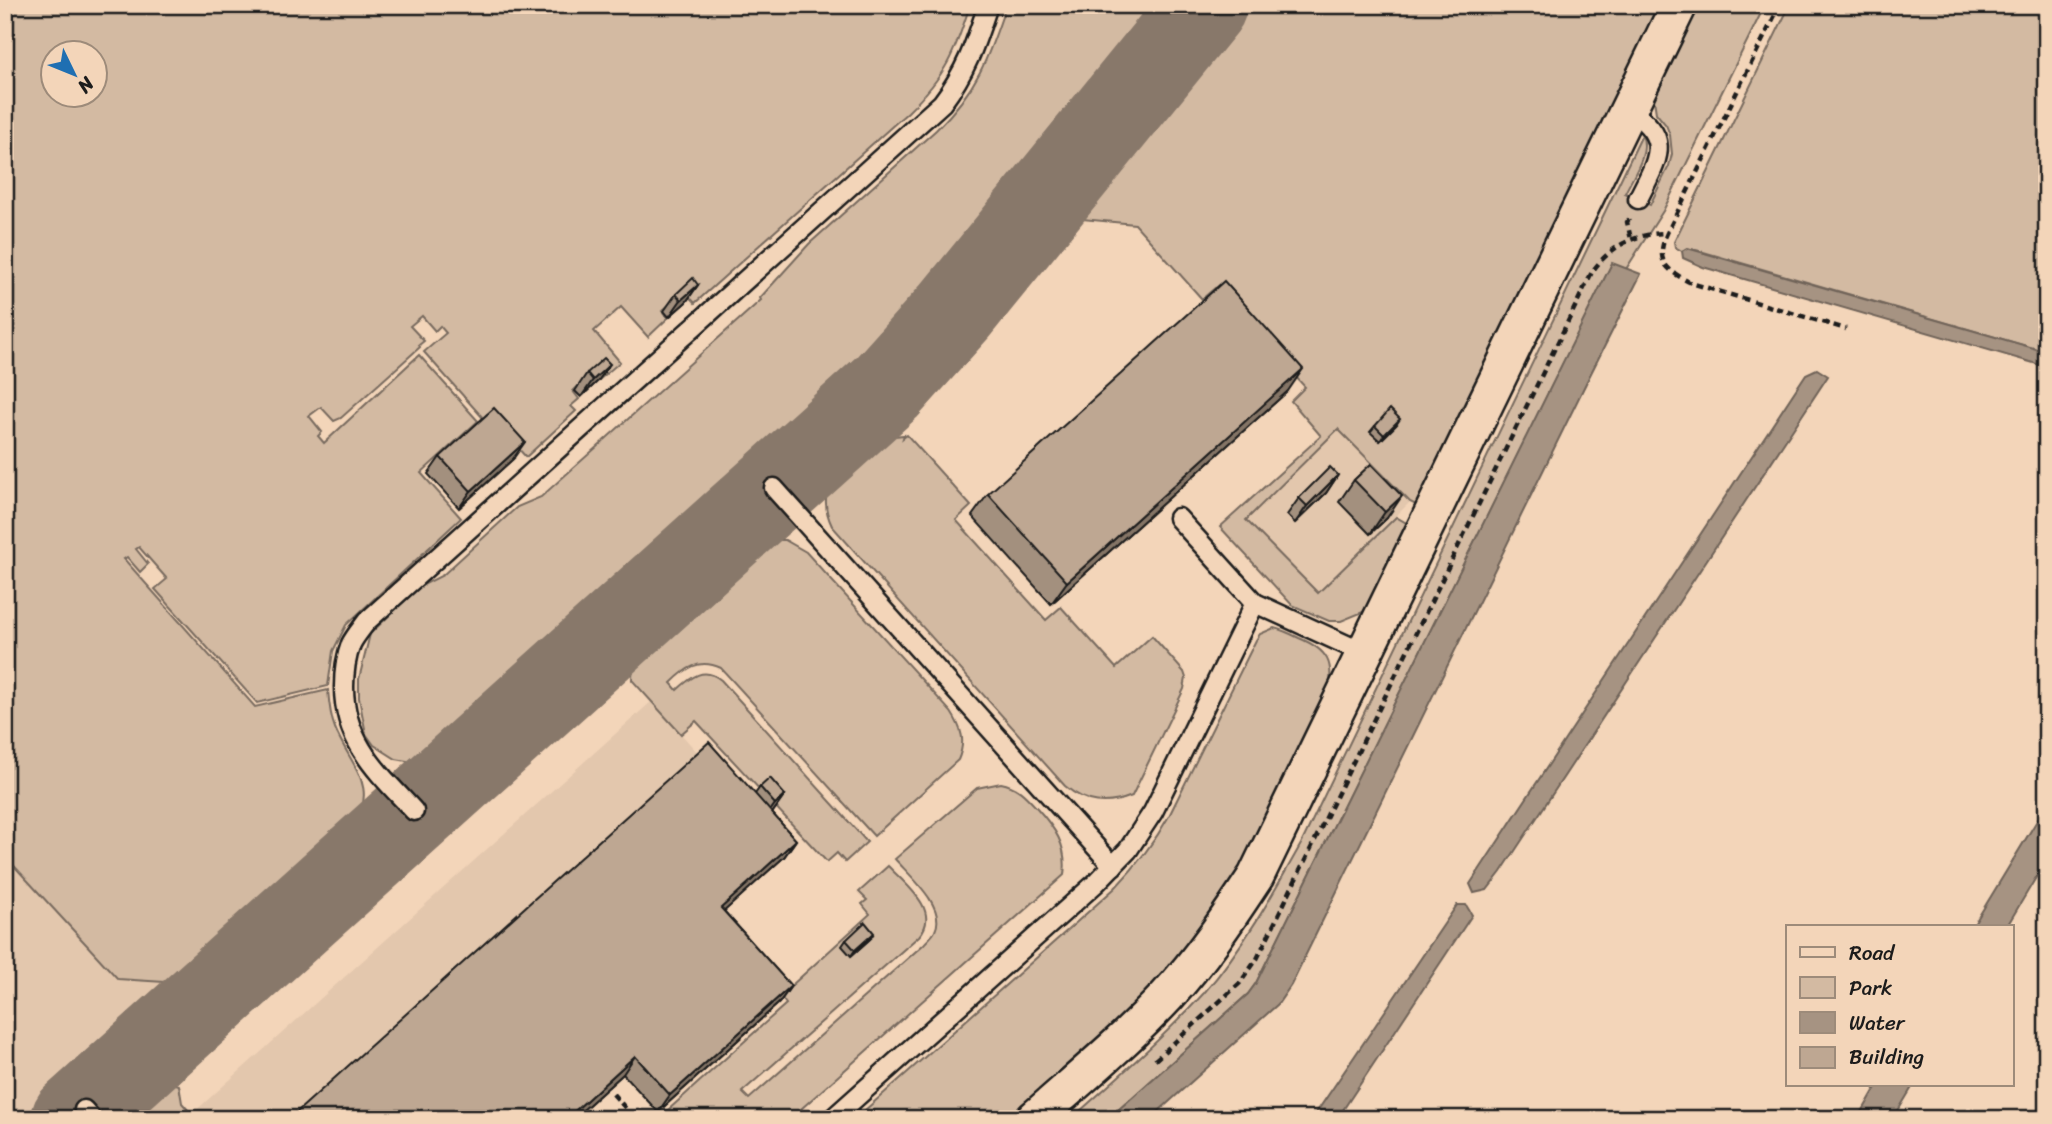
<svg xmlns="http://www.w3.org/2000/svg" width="2052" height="1124" viewBox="0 0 2052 1124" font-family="Sriracha,sans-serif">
  <rect width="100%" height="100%" fill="#f3d5b9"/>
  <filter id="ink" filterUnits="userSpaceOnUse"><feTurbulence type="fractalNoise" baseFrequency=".0143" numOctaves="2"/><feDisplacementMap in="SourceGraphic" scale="14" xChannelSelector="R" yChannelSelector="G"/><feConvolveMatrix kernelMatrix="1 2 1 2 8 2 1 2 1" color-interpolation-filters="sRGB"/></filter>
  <g filter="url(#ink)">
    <g fill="#e3c7ad">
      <polygon points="1338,429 1410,502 1318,593 1246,520"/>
      <polygon points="652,701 697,752 296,1119 196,1119 192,1114"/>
      <polygon points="5,856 118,979 180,983 29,1119 5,1119"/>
    </g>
    <g fill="#d3baa2" stroke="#786b5f" stroke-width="2" fill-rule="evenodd">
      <path d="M 5,5 L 970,5 C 954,55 946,75 908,112 L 695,303 L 684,291 L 662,311 L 668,318 L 648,337 L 621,307 L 594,331 L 620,362 L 599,380 L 592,373 L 573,391 L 579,399 L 571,406 L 576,411 L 526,457 L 487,414 L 483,418 L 424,352 L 446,333 L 440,326 L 435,331 L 422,316 L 410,326 L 424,341 L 419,345 L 420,347 L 341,418 L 334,421 L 321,407 L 309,416 L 322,432 L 318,436 L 324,443 L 419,355 L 478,421 L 421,473 L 461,518 L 346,625 L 333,651 L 328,686 L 257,703 L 155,589 L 167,579 L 139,547 L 136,549 L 148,564 L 140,572 L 127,557 L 124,559 L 255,707 L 328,690 C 329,703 330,716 335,728 C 350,766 380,784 353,829 L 180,983 L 118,979 L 5,856 ZM 52,52 L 94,52 L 94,94 L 52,94 Z"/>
      <path d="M 1006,5 L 1169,5 L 914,315 L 864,370 L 440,750 L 412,762 L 396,759 L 374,745 L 366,734 L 359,698 L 359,679 L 370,634 L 419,587 L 443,575 L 517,507 L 541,497 L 761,300 L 760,298 L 809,244 L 936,130 C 977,90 988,59 1006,5 Z"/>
      <polygon points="1243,5 1660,5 1418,506 1410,502 1338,429 1246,520 1318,593 1396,517 1408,524 1370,604 1363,612 1341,621 1329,621 1292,605 1220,527 1321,436 1291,401 1305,387 1215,288 1202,299 1135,224 1071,218"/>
      <path d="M 1695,5 L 1765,5 L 1663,211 L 1626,269 L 1612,264 L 1256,983 L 1248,994 L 1108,1119 L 1071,1119 C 1117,1078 1163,1038 1204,993 C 1243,948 1272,896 1301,844 L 1642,135 C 1650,153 1633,176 1625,193 L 1650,205 L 1669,166 L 1672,154 L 1670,135 L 1666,125 L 1656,113 L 1653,93 Z"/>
      <polygon points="1790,5 2047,5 2047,352 1700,251 1687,248 1682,251 1675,247 1674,242"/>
      <path d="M 904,435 L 903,438 L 907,435 L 971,506 L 956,520 L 1046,620 L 1061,607 L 1116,668 L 1152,636 L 1184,672 L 1186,678 L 1184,689 L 1132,796 C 1107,806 1086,804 1065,786 L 832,526 C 822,505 824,488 840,471 L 839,469 L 874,437 L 876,438 Z"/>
      <path d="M 773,540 L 785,540 L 806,552 L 951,712 C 962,729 966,741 958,760 L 874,836 L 721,668 C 699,658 686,668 671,683 L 677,690 C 691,677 704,666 721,680 L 867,842 L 845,862 L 837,853 L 827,862 L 696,721 L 681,734 L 632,680 L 633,656 L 750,551 L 763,543 Z"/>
      <path d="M 1274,628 C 1283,630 1291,634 1299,638 C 1328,650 1335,663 1328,694 L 1237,877 L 1165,976 L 1124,1016 L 1010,1119 L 855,1119 L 1115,888 C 1136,866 1154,843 1169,816 L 1256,640 L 1260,634 Z"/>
      <path d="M 1001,783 C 1017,786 1025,795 1036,807 C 1055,828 1068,846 1064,875 L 801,1109 L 807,1119 L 778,1119 L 773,1114 L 767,1119 L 658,1119 L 786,1004 L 780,996 L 870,914 L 862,904 L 867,900 L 859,892 L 888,866 C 905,884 942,911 919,936 L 742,1092 L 749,1099 L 924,944 C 927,940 933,936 935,931 C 947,907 910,876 895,859 L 977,788 Z"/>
      <polygon points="159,1079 179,1085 182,1103 196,1119 132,1119 132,1104"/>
    </g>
    <g fill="#a69382" stroke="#6f6359" stroke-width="2">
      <polygon points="1687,248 2047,352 2047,367 1703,267 1683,258 1682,251"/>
      <polygon points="1612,263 1641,274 1588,379 1291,985 1278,1004 1150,1119 1108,1119 1248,994 1256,983"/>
      <polygon points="1817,369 1828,376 1501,872 1487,890 1474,893 1470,884 1806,374"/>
      <polygon points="2047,804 2047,859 2007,926 1973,926"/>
      <polygon points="1457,905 1466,905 1472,915 1337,1119 1312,1119"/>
      <polygon points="1878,1084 1914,1084 1893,1119 1858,1119"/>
    </g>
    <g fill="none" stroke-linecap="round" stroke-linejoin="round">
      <polyline stroke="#88786a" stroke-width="86" points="74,1119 887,387 956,310 1204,5"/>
      <defs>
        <g id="service">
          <path d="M 1628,109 C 1674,139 1658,158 1638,199"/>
          <polyline points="774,488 1113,866"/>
          <polyline points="1178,518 1255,603 1364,653"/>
          <path d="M 414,811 C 379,773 344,743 344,687 C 344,673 346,657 351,644 C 355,636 362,628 367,621 L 942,103 C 967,70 975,44 988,5"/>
          <polyline points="84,1110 92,1119"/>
          <polyline points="832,1119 1096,883 1128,850 1153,812 1255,603"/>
        </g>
        <path id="minor" d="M 1034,1119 C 1079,1079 1126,1040 1167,996 C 1201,959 1229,917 1256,876 L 1679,5"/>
      </defs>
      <use href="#service" stroke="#1c1c1c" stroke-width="23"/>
      <use href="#minor" stroke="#1c1c1c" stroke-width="40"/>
      <g stroke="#1c1c1c" stroke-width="4.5" stroke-dasharray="7 5" stroke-linecap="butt">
        <path d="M 1780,5 L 1667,233 C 1654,262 1667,270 1691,283 L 1846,329"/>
        <polyline points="1629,219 1627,222 1631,239"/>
        <path d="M 1155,1060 L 1240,983 L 1257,959 L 1592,272 C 1610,246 1636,233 1667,233"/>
        <polyline points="613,1094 635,1119"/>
      </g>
      <use href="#service" stroke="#f3d5b9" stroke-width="18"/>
      <use href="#minor" stroke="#f3d5b9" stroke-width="35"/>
    </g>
    <g fill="#a3907e" stroke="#1c1c1c" stroke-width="2">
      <polygon points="698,285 686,302 669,317 664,311 676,294"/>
      <polygon points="587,373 598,381 581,397 575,391"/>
      <polygon points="1288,391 1051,604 972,516 988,494"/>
      <polygon points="1396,425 1380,441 1370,432 1375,426"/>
      <polygon points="440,457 513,459 459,508 428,474"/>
      <polygon points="1371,464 1387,518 1370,534 1339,502 1354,480"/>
      <polygon points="1338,475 1326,493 1295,523 1287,515 1299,498"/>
      <polygon points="760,787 785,795 772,813 796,840 784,857 724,911 791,986 779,1003 658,1112 623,1074 573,1119 289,1119 755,794"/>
      <polygon points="870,939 851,956 842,946 846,940"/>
    </g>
    <g fill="#857566" stroke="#1c1c1c" stroke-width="2">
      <polygon points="698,285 686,302 669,317 681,300"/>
      <polygon points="610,364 598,381 581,397 593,380"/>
      <polygon points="1303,369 1288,391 1051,604 1067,582"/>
      <polygon points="1400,419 1396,425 1380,441 1384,435"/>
      <polygon points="525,442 513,459 459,508 471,491"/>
      <polygon points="1338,475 1326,493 1295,523 1307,506"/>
      <polygon points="1402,496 1387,518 1370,534 1385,512"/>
      <polygon points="785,795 773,812 763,821 775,804"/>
      <polygon points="796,840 784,857 709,925 721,908"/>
      <polygon points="874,933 870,939 851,956 855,950"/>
      <polygon points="791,986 779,1003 658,1112 670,1095"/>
      <polygon points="635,1056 623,1074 573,1119 566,1119"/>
    </g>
    <g fill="#bea792" stroke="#1c1c1c" stroke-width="2">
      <polygon points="693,278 698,285 681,300 676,294"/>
      <polygon points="1224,281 1303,369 1067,582 988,494"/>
      <polygon points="604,358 610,364 593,380 587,373"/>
      <polygon points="494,408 525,442 471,491 440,457"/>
      <polygon points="1390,409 1400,419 1384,435 1375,426"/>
      <polygon points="1371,464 1402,496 1385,512 1354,480"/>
      <polygon points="1330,467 1338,475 1307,506 1299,498"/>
      <polygon points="709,742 796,840 721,908 791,986 670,1095 635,1056 566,1119 289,1119"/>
      <polygon points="770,778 785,795 775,804 760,787"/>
      <polygon points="865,922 874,933 855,950 846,940"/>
    </g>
  </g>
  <rect width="2052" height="1124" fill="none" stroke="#f3d5b9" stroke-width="28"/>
  <rect x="14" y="14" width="2024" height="1096" fill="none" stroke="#1c1c1c" stroke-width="2.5" filter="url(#ink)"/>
  <rect x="1786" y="925" width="228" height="161" fill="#f3d5b9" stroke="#9d8b7a" stroke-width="2"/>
  <rect x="1800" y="947" width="35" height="10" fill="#f3d5b9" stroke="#9d8b7a" stroke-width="2"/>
  <text x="1849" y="960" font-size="21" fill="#1c1c1c">Road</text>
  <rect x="1800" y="977" width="35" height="21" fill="#d3baa2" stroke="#9d8b7a" stroke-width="2"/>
  <text x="1849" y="995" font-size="21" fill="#1c1c1c">Park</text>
  <rect x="1800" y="1012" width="35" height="21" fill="#a69382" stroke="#9d8b7a" stroke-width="2"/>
  <text x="1849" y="1030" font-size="21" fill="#1c1c1c">Water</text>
  <rect x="1800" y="1047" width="35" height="21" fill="#bea792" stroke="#9d8b7a" stroke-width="2"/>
  <text x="1849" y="1064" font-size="21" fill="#1c1c1c">Building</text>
  <g transform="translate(74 74) rotate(133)"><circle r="33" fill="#f3d5b9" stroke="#9d8b7a" stroke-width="2"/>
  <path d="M0-5L12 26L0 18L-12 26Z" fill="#1f6fb2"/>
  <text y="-10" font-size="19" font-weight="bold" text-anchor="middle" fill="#1c1c1c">N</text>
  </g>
</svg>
